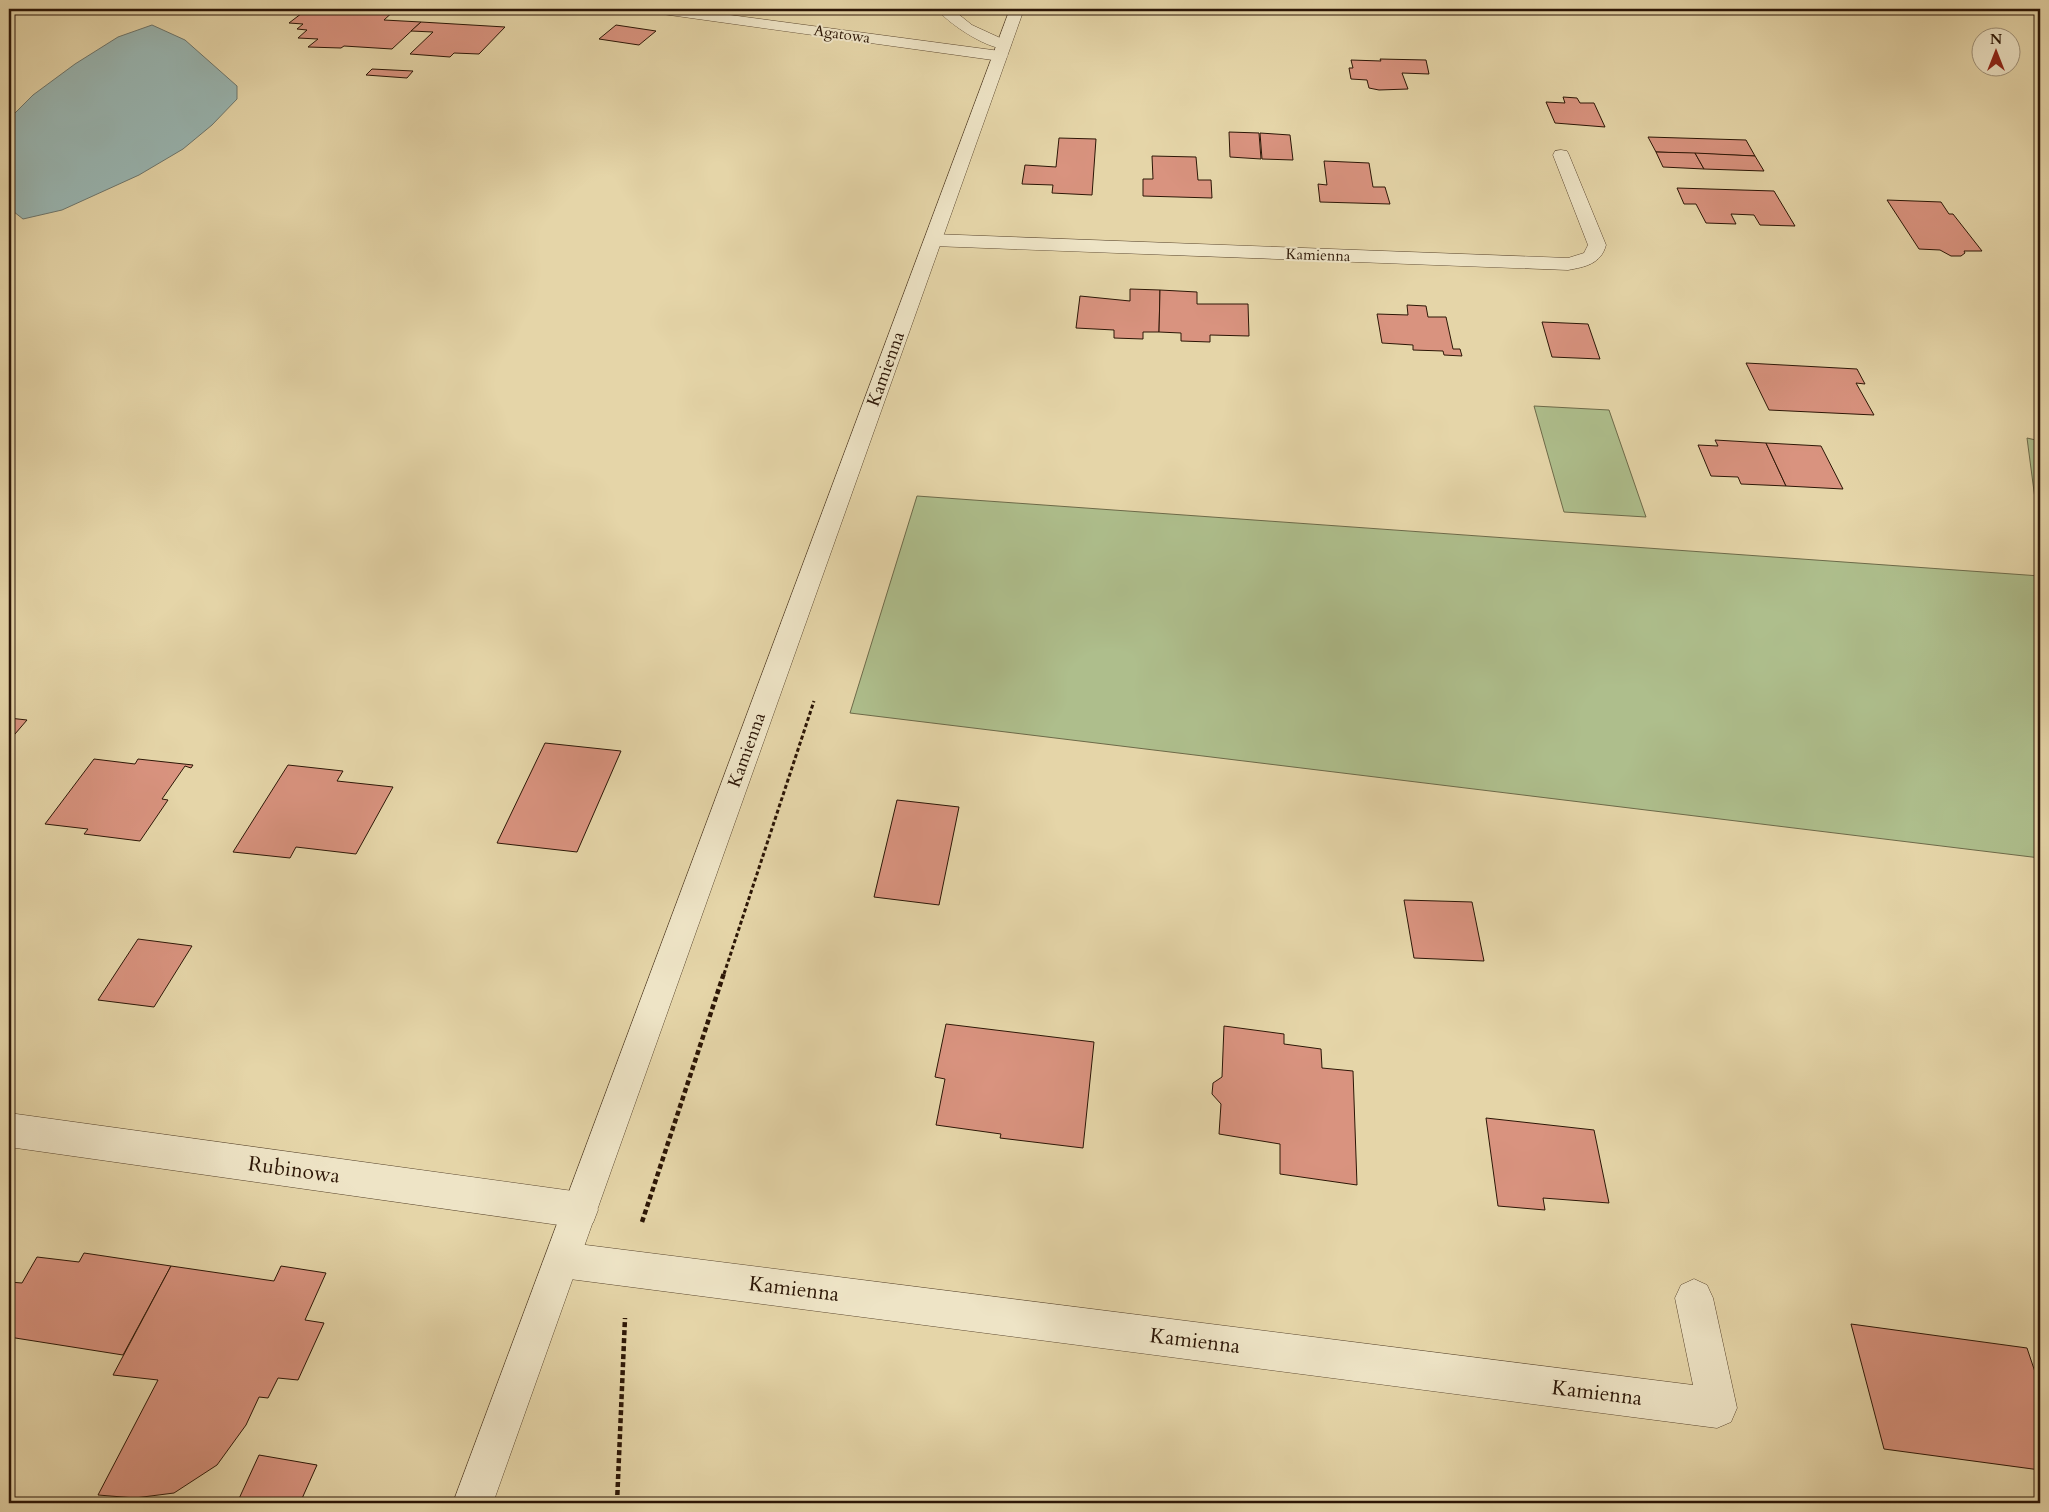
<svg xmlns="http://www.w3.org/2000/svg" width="2049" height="1512" viewBox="0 0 2049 1512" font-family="Cardo,serif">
  <rect width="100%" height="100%" fill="#e5d5a8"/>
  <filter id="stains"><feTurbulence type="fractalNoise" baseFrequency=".004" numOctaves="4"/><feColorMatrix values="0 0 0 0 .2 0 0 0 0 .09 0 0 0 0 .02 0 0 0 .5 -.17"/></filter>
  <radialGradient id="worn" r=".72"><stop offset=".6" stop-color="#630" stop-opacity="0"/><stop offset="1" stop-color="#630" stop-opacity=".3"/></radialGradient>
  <g fill="#aebe8c" stroke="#6d6a49">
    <polygon points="1534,406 1609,410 1646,517 1564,512"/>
    <polygon points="2027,438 2040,441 2040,537"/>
    <polygon points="917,496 2040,576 2040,858 850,713"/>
  </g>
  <polygon fill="#99b6b2" stroke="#6d766d" points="152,25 185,40 237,86 237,99 212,125 183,149 139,175 62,210 23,219 9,208 9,119 33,95 75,64 118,37"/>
  <g fill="#d9937f" stroke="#2c1606">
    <polygon points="322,9 396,9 384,20 421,22 392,49 344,46 341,48 308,47 318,39 298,38 307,30 297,29 303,24 289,23 306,10 319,11"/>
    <polygon points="421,22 505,27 479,54 454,53 450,57 410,54 433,32 411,31"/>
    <polygon points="616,25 656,31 639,45 599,39"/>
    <polygon points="1380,59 1426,60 1429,74 1402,73 1408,89 1379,90 1369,88 1367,80 1351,79 1349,68 1353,68 1351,60 1381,61"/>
    <polygon points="372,69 413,71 407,78 366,75"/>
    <polygon points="1563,97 1577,98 1580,103 1594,103 1605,127 1555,123 1546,102 1565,103"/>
    <polygon points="1229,132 1259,133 1261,159 1230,157"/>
    <polygon points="1260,133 1290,135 1293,160 1262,159"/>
    <polygon points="1648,137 1746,140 1755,156 1656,152"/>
    <polygon points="1059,138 1096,139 1092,195 1052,193 1053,185 1022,184 1025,165 1056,167"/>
    <polygon points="1656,152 1695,153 1704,169 1663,167"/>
    <polygon points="1695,153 1755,156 1764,171 1704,169"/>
    <polygon points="1152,156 1196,157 1198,180 1211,180 1212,198 1143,196 1143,179 1153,179"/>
    <polygon points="1324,161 1369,163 1373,187 1385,187 1390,204 1320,202 1318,184 1327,185"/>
    <polygon points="1677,188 1774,191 1795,226 1760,225 1754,215 1731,214 1736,224 1706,223 1696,204 1684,204"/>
    <polygon points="1887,200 1941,202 1949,214 1953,214 1982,251 1964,251 1965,253 1961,256 1951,256 1940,250 1919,249"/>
    <polygon points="1130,289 1160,290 1159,332 1143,332 1143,339 1114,338 1114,330 1076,328 1080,296 1130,301"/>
    <polygon points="1160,290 1197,292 1197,304 1248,304 1249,336 1210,335 1210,342 1181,341 1181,333 1159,332"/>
    <polygon points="1407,305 1426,306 1428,317 1446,317 1453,349 1460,349 1462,356 1444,355 1443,351 1413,350 1413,345 1382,343 1377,314 1408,315"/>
    <polygon points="1542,322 1588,324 1600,359 1552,357"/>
    <polygon points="1746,363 1857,369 1865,384 1856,383 1874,415 1769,410"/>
    <polygon points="1715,440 1766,443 1786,486 1741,484 1738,477 1711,476 1698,445 1718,446"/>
    <polygon points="1766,443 1821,446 1843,489 1786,486"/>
    <polygon points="9,718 27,720 9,741"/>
    <polygon points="545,743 621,751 577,852 497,843"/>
    <polygon points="94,759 135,764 138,759 193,765 191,768 185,766 162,799 168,800 140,841 84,834 88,829 45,824"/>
    <polygon points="288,765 343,771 337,781 393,787 356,854 296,847 290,858 233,852"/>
    <polygon points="897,800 959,807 939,905 874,897"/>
    <polygon points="1404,900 1472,902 1484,961 1414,958"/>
    <polygon points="138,939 192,946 154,1007 98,1000"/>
    <polygon points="946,1024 1094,1042 1083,1148 1000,1138 1001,1134 936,1125 945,1079 935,1077"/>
    <polygon points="1224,1026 1284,1034 1284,1044 1321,1049 1322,1068 1353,1071 1357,1185 1280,1174 1280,1144 1219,1134 1221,1104 1212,1094 1213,1083 1222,1077"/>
    <polygon points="1486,1118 1594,1130 1609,1203 1543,1198 1545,1210 1498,1206"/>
    <polygon points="84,1253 171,1266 123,1355 9,1337 9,1282 22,1283 37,1257 79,1262"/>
    <polygon points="171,1266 274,1281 281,1266 326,1273 305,1320 324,1323 298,1380 278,1378 268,1398 259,1397 246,1425 217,1465 174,1493 135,1498 98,1495 158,1380 113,1375"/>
    <polygon points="1851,1324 2027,1348 2040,1387 2040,1470 1884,1449"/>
    <polygon points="259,1455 317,1465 300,1503 237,1503"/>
  </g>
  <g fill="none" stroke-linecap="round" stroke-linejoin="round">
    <defs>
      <path id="service" d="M 937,9 L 952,9 L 972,25 L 1009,42 L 1011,45 L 1009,48 C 992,53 947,23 937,9 Z"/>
      <g id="minor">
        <polygon points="648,9 685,9 1000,51 1005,53 1008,56 1005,59 1000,61 655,13 650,12"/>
        <path d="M 1561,150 L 1567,151 L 1569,155 L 1606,245 C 1601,264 1585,267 1568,270 L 933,246 L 926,244 L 924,240 L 926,236 L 933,234 L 1568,258 L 1584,253 L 1588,245 L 1553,155 L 1555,151 Z"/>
        <polygon points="9,1113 580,1192 593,1197 598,1210 593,1223 580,1228 9,1147"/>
        <polygon points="562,1242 1693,1385 1675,1298 1681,1285 1694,1279 1707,1285 1713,1298 1737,1408 1731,1422 1717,1428 562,1278 549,1273 544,1260 549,1247"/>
      </g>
      <polygon id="tertiary" points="1010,9 1024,9 493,1503 453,1503"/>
    </defs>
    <use href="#service" stroke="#5a462e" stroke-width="1"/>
    <use href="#minor" stroke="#5a462e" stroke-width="1"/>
    <use href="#tertiary" stroke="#5a462e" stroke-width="1"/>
    <polyline stroke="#2c1606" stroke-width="3" stroke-dasharray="4 2.5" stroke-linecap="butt" points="724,974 814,701"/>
    <g stroke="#2c1606" stroke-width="4.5" stroke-dasharray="5 3" stroke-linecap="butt">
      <polyline points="642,1222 724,973"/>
      <polyline points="617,1503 625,1318"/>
    </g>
    <use href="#service" fill="#eee4c6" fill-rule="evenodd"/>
    <use href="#minor" fill="#eee4c6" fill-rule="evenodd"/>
    <use href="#tertiary" fill="#eee4c6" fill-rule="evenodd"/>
  </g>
  <g text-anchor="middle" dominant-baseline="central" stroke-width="4" stroke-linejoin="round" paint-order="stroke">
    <g font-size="15" fill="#2c1606" stroke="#eee4c6">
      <text transform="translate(842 34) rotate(8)">Agatowa</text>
      <text transform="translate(1318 255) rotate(2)">Kamienna</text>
    </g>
    <g font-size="18" fill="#2c1606" stroke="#eee4c6">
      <text transform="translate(886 369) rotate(-70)">Kamienna</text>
      <text transform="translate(747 750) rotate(-70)">Kamienna</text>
    </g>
    <g font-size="21" fill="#2c1606" stroke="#eee4c6">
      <text transform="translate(294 1170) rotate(8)">Rubinowa</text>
      <text transform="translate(794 1289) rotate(7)">Kamienna</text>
      <text transform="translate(1195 1341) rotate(7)">Kamienna</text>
      <text transform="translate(1597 1393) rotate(7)">Kamienna</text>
    </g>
  </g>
  <rect width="2049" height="1512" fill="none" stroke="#e5d5a8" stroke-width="30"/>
  <rect x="10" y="10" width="2029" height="1492" fill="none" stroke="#2c1606" stroke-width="2.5"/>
  <rect x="15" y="15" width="2019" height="1482" fill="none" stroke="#2c1606"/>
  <g transform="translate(1996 52)"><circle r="24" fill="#eee4c6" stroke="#a09279"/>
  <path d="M0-4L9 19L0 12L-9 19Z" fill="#8f2418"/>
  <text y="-8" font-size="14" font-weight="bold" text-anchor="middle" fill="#2c1606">N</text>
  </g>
  <rect width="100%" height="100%" filter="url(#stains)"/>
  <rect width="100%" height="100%" fill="url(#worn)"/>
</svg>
